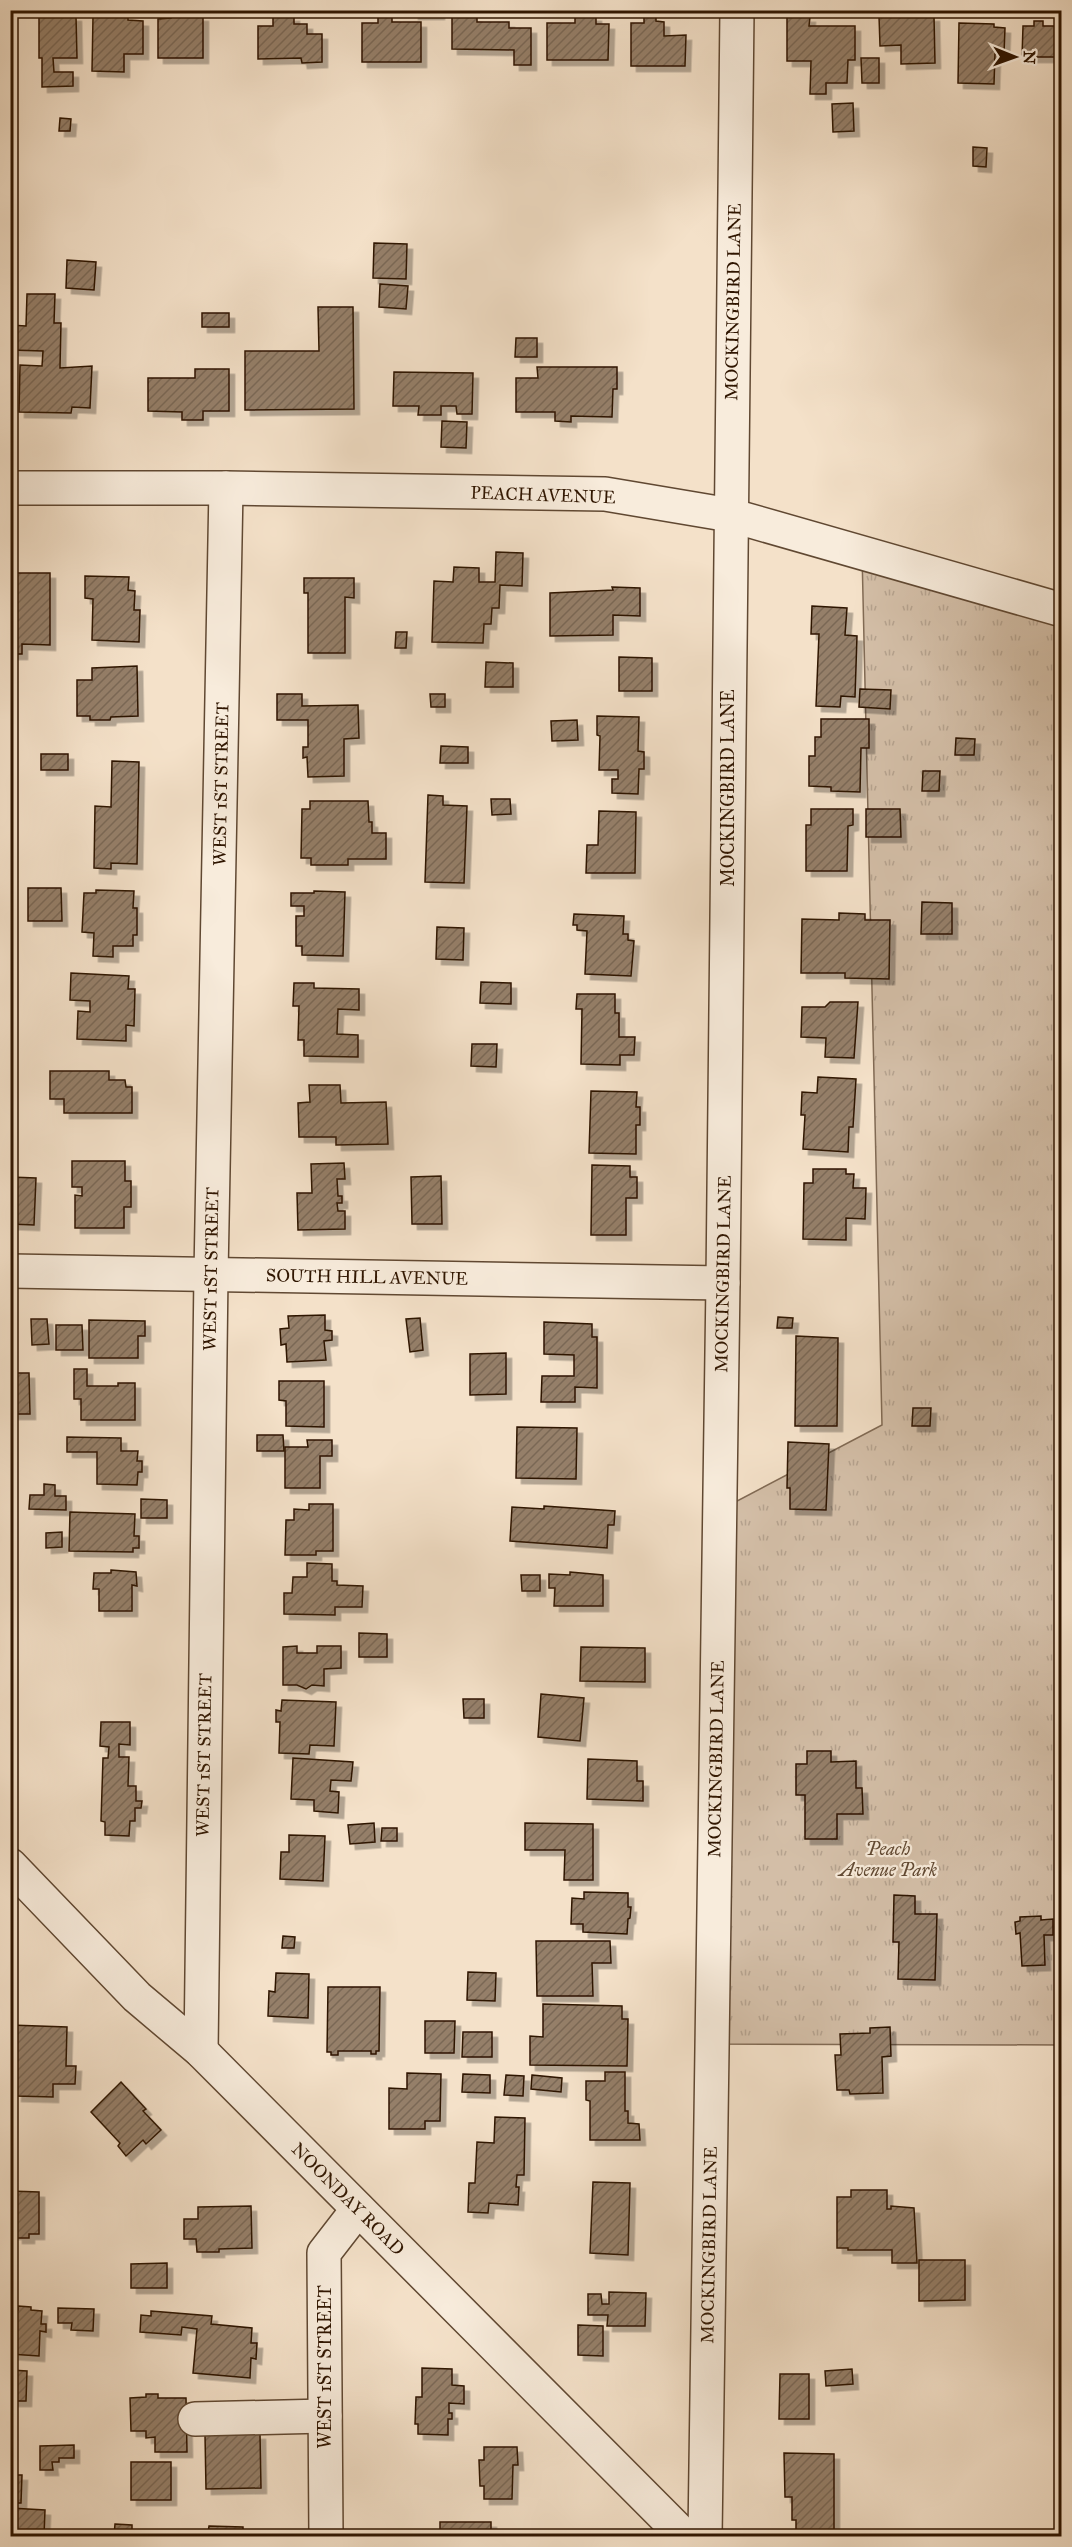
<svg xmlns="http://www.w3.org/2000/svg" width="1072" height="2547" viewBox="0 0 1072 2547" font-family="'IM FELL Great Primer',serif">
  <defs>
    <pattern id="park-tufts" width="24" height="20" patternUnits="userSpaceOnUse" patternTransform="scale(1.5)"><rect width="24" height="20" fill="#d3bea7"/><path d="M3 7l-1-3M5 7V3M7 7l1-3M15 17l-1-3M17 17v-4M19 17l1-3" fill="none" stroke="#b5a28e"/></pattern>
    <pattern id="building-hatch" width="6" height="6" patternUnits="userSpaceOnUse" patternTransform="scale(1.5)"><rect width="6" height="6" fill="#957f69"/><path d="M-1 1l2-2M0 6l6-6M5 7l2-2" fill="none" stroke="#7a6754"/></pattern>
    <filter id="shadow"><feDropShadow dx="5.5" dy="5.5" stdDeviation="0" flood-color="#0004"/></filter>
  </defs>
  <rect width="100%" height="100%" fill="#f4e1c9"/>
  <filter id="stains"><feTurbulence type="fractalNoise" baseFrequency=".00333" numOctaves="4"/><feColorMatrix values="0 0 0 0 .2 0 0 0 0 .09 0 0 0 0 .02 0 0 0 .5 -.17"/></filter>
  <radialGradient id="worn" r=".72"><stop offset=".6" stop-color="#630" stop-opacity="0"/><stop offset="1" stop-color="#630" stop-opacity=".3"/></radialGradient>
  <polygon fill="url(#park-tufts)" stroke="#816a54" stroke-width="1.5" points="862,553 1061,618 1061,2045 712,2044 720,1510 882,1425"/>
  <g fill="url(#building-hatch)" stroke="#2f1500" stroke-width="1.5" filter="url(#shadow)">
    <polygon points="175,10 186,10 187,16 203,16 203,58 158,58 158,19 171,18 171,15 176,15"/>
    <rect x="413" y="10" width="26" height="4"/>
    <polygon points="63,11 63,16 76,16 77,58 53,58 54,72 73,72 73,86 42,87 42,58 39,58 39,17 55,16 54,12"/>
    <polygon points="905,15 905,17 934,16 935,63 901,64 901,45 880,46 879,16"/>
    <polygon points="93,16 128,17 128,20 143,21 143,54 124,54 124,72 92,71"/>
    <polygon points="294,16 294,24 307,24 307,34 322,34 322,62 302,63 301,58 258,59 258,26 273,26 273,17"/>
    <polygon points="575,16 596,16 596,24 609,24 608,60 547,60 547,23 575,23"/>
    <polygon points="378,17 392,17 392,22 421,22 421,62 362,62 362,23 378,23"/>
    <polygon points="452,17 477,17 477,22 509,22 509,28 531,28 531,65 514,65 514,50 452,49"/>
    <polygon points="644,17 656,17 656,21 664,22 664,36 686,35 685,66 631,66 631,23 644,23"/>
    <polygon points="787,17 810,17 809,26 855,26 855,60 848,60 847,83 826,83 826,94 810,94 811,61 787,61"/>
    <polygon points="1034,21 1043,21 1043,26 1060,26 1062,28 1062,67 1056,67 1056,57 1022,57 1023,26 1034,26"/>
    <polygon points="959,23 994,24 994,27 1005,28 1004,54 995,54 994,84 958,83"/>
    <polygon points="861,58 879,58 879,83 862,83"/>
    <polygon points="853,103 854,131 833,132 832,104"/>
    <polygon points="60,118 71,119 70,131 59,131"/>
    <polygon points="973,147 987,148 986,167 973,166"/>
    <polygon points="374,243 407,244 406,279 373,278"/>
    <polygon points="67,260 96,262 94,290 66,288"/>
    <polygon points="380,284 408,286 406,309 379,307"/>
    <polygon points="27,294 55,294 54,323 61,323 60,368 92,366 90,408 72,407 71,413 19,412 20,365 42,366 43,351 10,350 10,325 26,326"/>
    <polygon points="318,307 353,307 354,409 245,410 245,351 319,351"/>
    <rect x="202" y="313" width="27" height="14"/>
    <polygon points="516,338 537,338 537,357 515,357"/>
    <polygon points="537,367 617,367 617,389 613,389 612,417 571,416 571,422 555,421 555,412 516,412 516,378 538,378"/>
    <polygon points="195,369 229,369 229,411 203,411 203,420 182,420 182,412 148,411 148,378 195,378"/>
    <polygon points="394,372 473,373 472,414 457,414 456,406 441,406 441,415 418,415 419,406 393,406"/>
    <polygon points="442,421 467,422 466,448 441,447"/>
    <polygon points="496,552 523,553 522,586 500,585 499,608 492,608 491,624 484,624 483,643 432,642 434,581 453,582 454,567 479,568 479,582 495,582"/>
    <polygon points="13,573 50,573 50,645 22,644 22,654 10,654"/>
    <polygon points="85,576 129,577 128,590 135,591 134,610 140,610 139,642 92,640 93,599 85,598"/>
    <polygon points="304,578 354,578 354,598 345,597 345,653 308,653 308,593 304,593"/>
    <polygon points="612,587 640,588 640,616 613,615 613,635 550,636 550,593 613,590"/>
    <polygon points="812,606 847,608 845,635 857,636 855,697 841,696 840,707 816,706 819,634 811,634"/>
    <polygon points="396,632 407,632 406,648 395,648"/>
    <polygon points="619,657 652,658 652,691 619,691"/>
    <polygon points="486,662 513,663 513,687 485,687"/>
    <polygon points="137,666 138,716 111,717 110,720 90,720 90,716 77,716 77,680 92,680 92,668"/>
    <polygon points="860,689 891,690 890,709 859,707"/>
    <polygon points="277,694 302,694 302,706 358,705 359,738 344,739 344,776 308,777 307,757 303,758 303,747 308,747 308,720 277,720"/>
    <polygon points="430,694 445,694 445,707 431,707"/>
    <polygon points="597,716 639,717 638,751 644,752 644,769 639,769 638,794 612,793 612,779 618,779 618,770 599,770 600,736 597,735"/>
    <polygon points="821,719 869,719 869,748 861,748 860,792 831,791 831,787 809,786 809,756 815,756 815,737 821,737"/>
    <polygon points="577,720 578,740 552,741 551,721"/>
    <polygon points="956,738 975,739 974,755 955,755"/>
    <polygon points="441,746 468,747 468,763 440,763"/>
    <rect x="41" y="754" width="27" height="16"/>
    <polygon points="112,761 139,762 137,864 111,863 111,869 94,868 95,806 111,807"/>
    <polygon points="923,771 940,771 939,791 922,791"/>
    <polygon points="428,795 443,796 443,805 467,806 464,883 425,882"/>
    <polygon points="491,799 510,799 511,814 492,815"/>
    <polygon points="310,801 368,801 369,822 372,822 372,833 386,833 386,859 348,859 348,865 311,865 311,858 301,858 302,809 310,809"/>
    <polygon points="811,809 853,809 853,825 848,826 847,871 806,871 806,825 811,825"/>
    <polygon points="866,809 900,809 901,837 866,837"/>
    <polygon points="599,811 636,812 635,873 586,873 587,845 598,845"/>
    <polygon points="28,888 61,888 62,921 28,921"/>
    <polygon points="96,890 134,891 133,908 137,908 137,935 133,935 133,946 113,946 113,957 93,956 94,933 82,932 84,893 96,893"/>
    <polygon points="314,891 345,892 343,956 302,955 302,946 296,946 296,916 304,916 304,906 291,906 291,893 314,893"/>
    <polygon points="922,902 952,903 952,934 921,934"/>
    <polygon points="839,913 865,914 865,920 890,920 889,979 845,978 845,973 801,973 802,919 839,920"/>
    <polygon points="574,914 624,916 623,934 628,934 628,940 634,941 631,976 585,974 587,931 577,930 577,925 573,925"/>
    <polygon points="437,927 464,928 463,960 436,959"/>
    <polygon points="71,973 129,976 128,989 135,989 134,1026 126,1025 126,1041 77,1039 78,1011 90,1012 90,1001 70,1000"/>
    <polygon points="481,982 511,983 511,1004 480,1003"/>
    <polygon points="294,983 314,983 314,988 359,989 359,1010 338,1009 337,1034 358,1035 358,1057 304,1056 304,1040 298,1040 299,1006 293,1006"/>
    <polygon points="577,994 615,994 615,1013 619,1013 619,1037 635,1037 634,1055 620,1055 620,1065 581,1064 582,1009 576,1009"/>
    <polygon points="830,1002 858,1002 854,1058 825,1057 826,1038 801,1037 802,1007 825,1007"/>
    <polygon points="472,1044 497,1044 496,1067 471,1066"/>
    <polygon points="50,1071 109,1071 109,1080 125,1080 126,1087 132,1087 132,1113 64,1113 64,1099 50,1099"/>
    <polygon points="818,1077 856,1079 853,1127 849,1127 848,1152 803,1149 805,1115 801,1115 802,1092 817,1093"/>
    <polygon points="309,1085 340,1085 341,1103 386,1102 388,1144 336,1145 336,1137 299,1137 298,1103 310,1102"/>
    <polygon points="591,1091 637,1092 636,1107 640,1107 640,1125 636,1125 636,1154 589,1153"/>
    <polygon points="72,1161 125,1161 125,1181 131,1181 131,1207 124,1207 124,1228 75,1228 75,1195 82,1196 82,1187 72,1187"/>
    <polygon points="344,1163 345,1179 337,1179 338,1196 342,1196 342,1203 337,1203 338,1211 345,1211 345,1229 298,1230 297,1193 312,1193 311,1164"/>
    <polygon points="592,1165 630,1166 630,1177 637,1177 637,1198 626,1198 626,1235 591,1235"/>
    <polygon points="813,1169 846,1169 846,1174 854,1174 853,1188 866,1188 865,1219 846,1218 846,1240 803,1239 804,1183 813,1183"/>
    <polygon points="441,1176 442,1224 412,1224 411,1177"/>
    <polygon points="10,1177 36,1178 34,1225 10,1224"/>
    <polygon points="325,1315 325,1330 332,1331 332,1340 324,1341 326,1360 287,1362 286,1344 281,1345 280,1329 289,1328 288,1316"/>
    <polygon points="778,1317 793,1318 792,1328 777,1328"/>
    <polygon points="420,1318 423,1350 410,1352 406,1319"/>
    <polygon points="31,1319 47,1319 49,1344 32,1345"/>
    <polygon points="89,1320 145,1321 145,1336 138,1336 138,1358 89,1358"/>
    <polygon points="544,1322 592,1324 592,1337 597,1337 597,1388 575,1387 575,1402 541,1402 542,1376 574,1376 574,1355 544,1354"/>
    <polygon points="56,1325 82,1325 83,1350 56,1350"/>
    <polygon points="796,1336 838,1338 837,1426 795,1426"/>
    <polygon points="506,1353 506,1394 470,1395 470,1354"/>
    <polygon points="74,1369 87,1369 87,1386 118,1386 118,1383 135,1383 135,1420 81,1420 81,1399 74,1399"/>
    <polygon points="10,1373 29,1373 30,1414 10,1414"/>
    <polygon points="279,1381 324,1381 324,1427 286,1426 286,1401 279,1400"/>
    <polygon points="913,1408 931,1408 930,1426 912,1426"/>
    <polygon points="517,1427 577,1428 576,1479 516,1478"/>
    <polygon points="257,1435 283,1435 284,1451 257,1451"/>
    <polygon points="67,1437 121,1438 121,1451 138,1451 137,1461 142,1461 142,1472 138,1472 137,1485 97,1484 97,1452 67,1452"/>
    <polygon points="307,1440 332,1440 332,1456 320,1456 320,1488 285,1488 285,1447 308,1447"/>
    <polygon points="788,1442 829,1444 826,1510 790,1509 790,1488 787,1488"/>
    <polygon points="44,1484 55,1485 55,1496 66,1496 66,1510 29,1509 30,1495 44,1495"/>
    <polygon points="141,1499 167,1500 167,1518 141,1518"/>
    <polygon points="309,1504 333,1504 333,1551 316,1551 316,1555 285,1555 286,1520 294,1520 294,1509 309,1510"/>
    <polygon points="544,1506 615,1511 614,1525 608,1525 607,1548 510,1541 512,1507 544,1509"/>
    <polygon points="70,1512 135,1514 134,1536 139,1536 139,1548 133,1548 133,1552 69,1551"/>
    <polygon points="62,1532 62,1547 46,1548 46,1533"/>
    <polygon points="307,1563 332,1564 332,1581 337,1581 337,1585 363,1586 362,1607 335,1607 335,1615 284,1614 284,1593 292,1593 293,1577 307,1577"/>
    <polygon points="111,1570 136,1572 137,1586 132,1585 132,1611 99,1611 99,1589 93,1589 94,1573 111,1573"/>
    <polygon points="570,1572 603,1575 603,1606 554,1606 555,1588 549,1588 549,1574 570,1575"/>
    <polygon points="521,1575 540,1575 540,1591 522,1591"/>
    <polygon points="359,1633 387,1634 387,1657 359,1657"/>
    <polygon points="297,1646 297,1653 317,1653 317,1646 341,1646 341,1668 324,1669 324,1686 312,1685 306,1689 297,1685 283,1685 283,1647"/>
    <polygon points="581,1647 645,1648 645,1682 580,1681"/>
    <polygon points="541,1694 584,1698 580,1741 538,1737"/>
    <polygon points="463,1699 484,1699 484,1718 464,1718"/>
    <polygon points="282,1700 336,1702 334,1746 310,1745 309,1754 279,1753 280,1722 276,1722 276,1710 281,1711"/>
    <polygon points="101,1722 130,1722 130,1745 119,1744 119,1757 129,1757 128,1786 136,1786 136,1801 142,1801 141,1808 135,1808 135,1821 130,1821 129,1836 105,1835 105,1822 101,1821 103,1758 108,1758 109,1747 100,1746"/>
    <polygon points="807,1751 831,1751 831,1762 856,1761 856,1788 862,1788 863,1814 837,1814 837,1839 805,1839 805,1795 796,1795 796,1764 807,1764"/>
    <polygon points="293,1758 353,1762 351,1781 331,1780 330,1791 339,1792 338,1813 314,1811 314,1800 291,1799"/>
    <polygon points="588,1759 637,1761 637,1781 643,1781 643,1801 587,1799"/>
    <polygon points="374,1823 375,1842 350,1844 348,1825"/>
    <polygon points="525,1823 593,1824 593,1880 564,1880 565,1850 525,1850"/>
    <polygon points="382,1828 397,1828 397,1841 381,1841"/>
    <polygon points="289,1835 325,1836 323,1881 280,1879 281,1852 289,1852"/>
    <polygon points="584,1892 628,1893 628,1907 631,1907 630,1918 628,1919 627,1934 583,1932 583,1924 571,1924 572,1898 584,1899"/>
    <polygon points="894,1895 915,1896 915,1914 937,1914 935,1980 898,1979 899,1942 893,1942"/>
    <polygon points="1041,1916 1041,1920 1053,1919 1053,1935 1044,1935 1045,1965 1022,1966 1020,1933 1016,1934 1015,1922 1020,1921 1020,1917"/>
    <polygon points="283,1936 295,1937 294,1948 282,1948"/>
    <polygon points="536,1941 610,1941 611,1963 592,1963 593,1996 537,1996"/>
    <polygon points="468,1972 496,1973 495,2001 467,2000"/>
    <polygon points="276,1973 309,1974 308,2018 268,2016 269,1991 275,1992"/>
    <polygon points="328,1987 380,1987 379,2051 376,2051 376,2054 371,2054 371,2051 338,2051 338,2055 331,2055 331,2052 327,2052"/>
    <polygon points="543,2004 622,2006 622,2019 628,2019 627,2066 530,2065 530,2036 543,2037"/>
    <polygon points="425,2021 455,2021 454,2053 425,2053"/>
    <polygon points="10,2025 67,2027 66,2066 76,2066 75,2084 53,2084 53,2097 16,2096 17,2083 10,2083"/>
    <polygon points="890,2027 891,2056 882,2057 883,2093 850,2094 849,2090 837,2090 835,2055 841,2055 840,2034 870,2033 870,2028"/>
    <polygon points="463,2032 492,2032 492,2057 462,2057"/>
    <polygon points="605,2072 625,2072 625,2111 628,2111 628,2123 639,2124 640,2140 590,2140 590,2101 586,2100 586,2081 605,2081"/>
    <polygon points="407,2073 441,2074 440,2121 425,2121 425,2129 389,2129 389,2088 407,2089"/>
    <polygon points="463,2074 490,2075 490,2093 462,2092"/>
    <polygon points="506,2075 524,2076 523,2096 504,2095"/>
    <polygon points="532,2075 562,2078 561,2092 531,2089"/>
    <polygon points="121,2082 146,2109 143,2111 161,2130 146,2144 143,2140 126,2156 118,2146 120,2143 91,2112"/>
    <polygon points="495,2117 525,2118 524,2175 517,2175 516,2187 519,2187 518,2205 489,2203 488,2213 468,2212 469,2183 475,2183 477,2142 494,2143"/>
    <polygon points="593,2182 630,2183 628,2255 590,2253"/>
    <polygon points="851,2190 887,2190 887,2209 891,2209 891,2206 914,2208 917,2263 892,2263 892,2250 848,2250 848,2248 837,2248 837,2197 851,2197"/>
    <polygon points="10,2191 39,2192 39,2234 29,2234 29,2238 17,2238 17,2234 10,2234"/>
    <polygon points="251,2206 252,2248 219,2249 219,2252 197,2252 196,2239 184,2239 184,2219 198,2219 198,2207"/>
    <polygon points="919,2260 965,2260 965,2300 919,2301"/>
    <polygon points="167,2263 167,2288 131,2288 131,2264"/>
    <polygon points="609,2292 646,2293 645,2326 607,2326 608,2315 588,2315 588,2294 601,2294 602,2304 609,2304"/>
    <polygon points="18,2306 31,2307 31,2310 42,2311 41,2324 46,2324 46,2332 40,2331 39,2356 10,2354 10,2309 18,2310"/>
    <polygon points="58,2308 94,2309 93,2331 71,2330 72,2323 58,2323"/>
    <polygon points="151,2311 212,2316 211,2324 252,2328 251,2343 257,2343 256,2359 251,2358 250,2378 193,2373 197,2329 182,2327 181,2335 140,2332 141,2315 151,2316"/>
    <polygon points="578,2325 603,2326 603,2356 578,2355"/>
    <polygon points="422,2368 452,2369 452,2385 464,2386 464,2404 449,2403 449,2413 452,2413 452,2419 448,2419 448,2435 418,2434 418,2424 415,2424 416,2397 422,2397"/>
    <polygon points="852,2369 853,2384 826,2386 825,2371"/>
    <polygon points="10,2370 27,2371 26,2401 10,2401"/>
    <polygon points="780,2374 809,2374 809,2419 779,2419"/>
    <polygon points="146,2394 158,2394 158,2398 186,2398 187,2452 155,2452 155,2437 146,2438 146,2431 131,2431 130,2398 146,2397"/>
    <polygon points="260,2434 261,2488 206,2489 205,2435"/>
    <polygon points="74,2445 74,2458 59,2458 59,2462 52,2462 53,2470 40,2470 40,2446"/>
    <polygon points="484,2447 517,2447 518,2465 513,2465 512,2499 484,2499 484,2486 480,2486 479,2460 484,2460"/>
    <polygon points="784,2453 834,2454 834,2533 796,2533 796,2520 792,2520 792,2497 785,2497"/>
    <rect x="131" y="2462" width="40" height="38"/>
    <polygon points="10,2475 22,2475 21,2503 10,2503"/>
    <polygon points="10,2508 45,2510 44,2536 10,2536"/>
    <rect x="440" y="2522" width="51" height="14"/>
    <polygon points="115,2524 132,2525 132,2536 114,2536"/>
    <polygon points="209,2526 243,2527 243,2536 184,2536 184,2533 208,2533"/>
  </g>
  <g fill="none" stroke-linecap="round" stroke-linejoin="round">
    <defs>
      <g id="minor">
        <polyline points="10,488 226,488 605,494 730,515 1062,610"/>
        <polyline points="10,1271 723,1283"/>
        <polyline points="10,1865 137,1997 201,2051 684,2536"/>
        <polyline points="201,2051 211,1274 226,488"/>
        <polyline points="195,2419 325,2416"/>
        <polyline points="326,2536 324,2253 358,2209"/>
        <polyline points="705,2536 723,1283 737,10"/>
      </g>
    </defs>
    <use href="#minor" stroke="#604832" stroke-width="36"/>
    <use href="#minor" stroke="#f8ecdc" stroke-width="33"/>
  </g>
  <g text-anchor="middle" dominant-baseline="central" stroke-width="4.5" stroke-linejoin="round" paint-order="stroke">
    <g font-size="18" fill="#2f1500" stroke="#f8ecdc">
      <text transform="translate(733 302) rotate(-89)">MOCKINGBIRD LANE</text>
      <text transform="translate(543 495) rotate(2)">PEACH AVENUE</text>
      <text transform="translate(221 784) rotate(-89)">WEST 1ST STREET</text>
      <text transform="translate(728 788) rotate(-90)">MOCKINGBIRD LANE</text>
      <text transform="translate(211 1269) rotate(-89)">WEST 1ST STREET</text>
      <text transform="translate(723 1274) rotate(-89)">MOCKINGBIRD LANE</text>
      <text transform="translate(367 1277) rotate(1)">SOUTH HILL AVENUE</text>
      <text transform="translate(204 1755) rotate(-89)">WEST 1ST STREET</text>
      <text transform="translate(716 1759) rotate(-89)">MOCKINGBIRD LANE</text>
      <text transform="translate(348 2199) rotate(45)">NOONDAY ROAD</text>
      <text transform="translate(709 2245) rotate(-89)">MOCKINGBIRD LANE</text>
      <text transform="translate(325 2367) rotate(-90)">WEST 1ST STREET</text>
    </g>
    <g font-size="18" font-style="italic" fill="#604832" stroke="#f8ecdc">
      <text x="888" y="1849">Peach<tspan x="888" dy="21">Avenue Park</tspan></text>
    </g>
  </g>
  <rect width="1072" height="2547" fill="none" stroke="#f4e1c9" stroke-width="36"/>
  <rect x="12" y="12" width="1048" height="2523" fill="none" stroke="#2f1500" stroke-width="3"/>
  <rect x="18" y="18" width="1036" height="2511" fill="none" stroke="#2f1500" stroke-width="1.5"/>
  <g transform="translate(1015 57) rotate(91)" stroke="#f8ecdc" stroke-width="4.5" paint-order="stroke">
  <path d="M0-4.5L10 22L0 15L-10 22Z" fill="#2f1500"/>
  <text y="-9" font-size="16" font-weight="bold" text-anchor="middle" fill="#2f1500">N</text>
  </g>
  <rect width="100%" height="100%" filter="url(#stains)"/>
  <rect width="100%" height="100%" fill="url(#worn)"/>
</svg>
